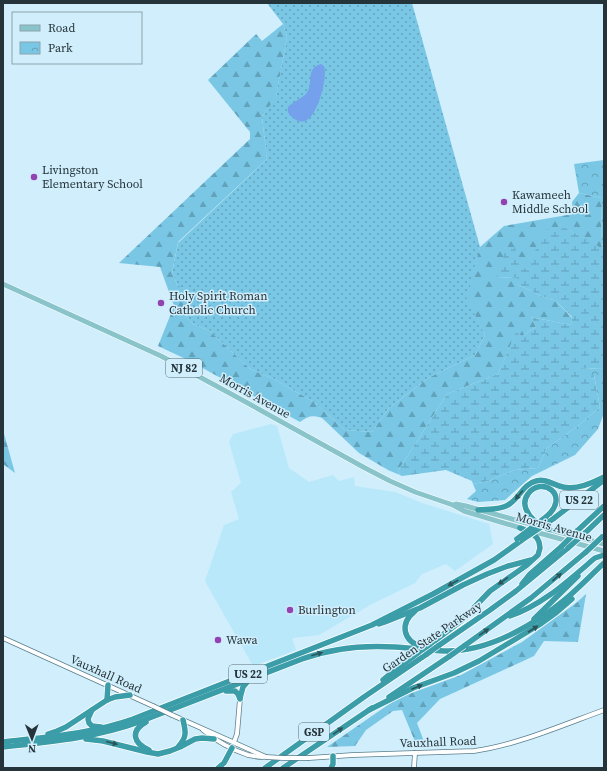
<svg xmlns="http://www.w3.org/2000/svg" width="607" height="771" viewBox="0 0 607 771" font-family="'Source Serif 4',serif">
  <defs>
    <pattern id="grass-dots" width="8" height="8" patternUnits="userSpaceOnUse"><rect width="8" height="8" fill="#79c7e5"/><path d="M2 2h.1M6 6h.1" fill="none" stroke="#63a2bb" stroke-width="1.8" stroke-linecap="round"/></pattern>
    <pattern id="forest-firs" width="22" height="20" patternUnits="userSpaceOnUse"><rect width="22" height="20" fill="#79c7e5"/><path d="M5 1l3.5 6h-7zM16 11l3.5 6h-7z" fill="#63a2bb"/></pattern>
    <pattern id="wetland-marsh" width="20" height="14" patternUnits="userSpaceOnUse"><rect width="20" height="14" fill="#79c7e5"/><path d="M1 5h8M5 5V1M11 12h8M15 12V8" fill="none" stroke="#63a2bb"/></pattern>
    <pattern id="park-crowns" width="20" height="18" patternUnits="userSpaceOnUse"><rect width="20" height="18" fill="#79c7e5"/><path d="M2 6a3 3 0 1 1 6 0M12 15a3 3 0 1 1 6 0" fill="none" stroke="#63a2bb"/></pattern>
  </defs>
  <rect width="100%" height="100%" fill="#d0eefb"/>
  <polygon fill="#b9e8fb" points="271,424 277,426 289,468 309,482 333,475 339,481 354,477 355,486 395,492 422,503 489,524 493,544 455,571 446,564 422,574 415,583 372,604 319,635 292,638 296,650 253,666 205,581 224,525 239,519 231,492 241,483 229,442 233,434"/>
  <polygon fill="url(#grass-dots)" points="267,3 412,3 480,247 467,297 485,335 475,355 428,378 389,408 372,432 345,430 314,402 274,379 250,369 210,331 193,324 183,313 178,286 172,273 178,243 267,159 262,117 276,96 287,37 283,24"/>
  <g fill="url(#forest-firs)">
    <path d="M 283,24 L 287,37 L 276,97 L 262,117 L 267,159 L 178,242 L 172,273 L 178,286 L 191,291 L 183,313 L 193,324 L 210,331 L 250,369 L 274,379 L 314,402 L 345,430 L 372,432 L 389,408 L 428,378 L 475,355 L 485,335 L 466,297 L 480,247 L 504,226 L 573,214 L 572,202 L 579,193 L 602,198 L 601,244 L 603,250 L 566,228 L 528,270 L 519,266 L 497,277 L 517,278 L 517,284 L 541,296 L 556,301 L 572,318 L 571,325 L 531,317 L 536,327 L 522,336 L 516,333 L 498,374 L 447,394 L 398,471 L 400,475 L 388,470 L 359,453 L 322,418 C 312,415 308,416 300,422 L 190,361 L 158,346 L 174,306 L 160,267 L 119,263 L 250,139 L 250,132 L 208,80 L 256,34 L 262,41 Z"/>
    <polygon points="3,431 3,430 15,473 3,464"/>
    <polygon points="586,594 578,642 544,641 534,656 440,699 417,723 425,744 416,744 402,710 393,711 366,730 355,746 327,747 398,698 461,675 522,642 576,603"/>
  </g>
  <polygon fill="url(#wetland-marsh)" points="566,228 603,249 601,244 604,245 604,368 580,369 594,375 600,407 579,425 547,448 538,468 514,470 489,481 473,484 472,481 446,470 402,476 400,475 398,471 447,394 498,374 516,332 522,336 536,327 531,317 571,325 572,317 556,301 541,296 517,284 517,278 497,277 506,248 515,247 519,265 528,270 543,230"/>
  <g fill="url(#park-crowns)">
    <polygon points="604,160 604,245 601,244 602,198 579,193 574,164"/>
    <polygon points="604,368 604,413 598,429 575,455 532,476 505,500 478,502 467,499 476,491 473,484 489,481 514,470 538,468 547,448 579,425 600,407 594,375 581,378 580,369"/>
  </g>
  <path fill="#75a0eb" d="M 321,64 L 324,66 C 328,77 318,114 307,120 C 302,123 297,121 293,118 C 289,115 287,112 288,107 C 293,102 302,98 306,94 C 315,83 304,69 321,64 Z"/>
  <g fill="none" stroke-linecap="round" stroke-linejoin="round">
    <defs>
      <g id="minor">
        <polyline points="3,638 153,706"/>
        <polyline points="172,715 266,757"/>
        <path d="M 203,730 C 215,740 233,750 248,755 C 253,756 258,757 263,757"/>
        <polyline points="234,742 237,734 240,699"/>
        <path d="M 309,758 L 353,755 L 474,751 C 517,745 563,725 604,710"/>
        <polyline points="414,768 415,753"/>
      </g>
      <g id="major">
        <polyline points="3,284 161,356 233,395 365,468 390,481 415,492 453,505 464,511 524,529"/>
        <polyline points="454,505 456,504 466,506 537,526"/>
        <polyline points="547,529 604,544"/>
        <polyline points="532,531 604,551"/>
      </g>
      <g id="highway">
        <path d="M 478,510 C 487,509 500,510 508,505 C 519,499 523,484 536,481 C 546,478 553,485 563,487 C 577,490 592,483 604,477"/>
        <path d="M 546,517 C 572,495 541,475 528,494 C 525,498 524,504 526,509 C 530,519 539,525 549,529"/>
        <polyline points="553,519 604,480"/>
        <polyline points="577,531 604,506"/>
        <polyline points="585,533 604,515"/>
        <polyline points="522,584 530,574 562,546"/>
        <path d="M 415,611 C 399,624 403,641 422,647"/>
        <path d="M 510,616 C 543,605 569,580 595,558 L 604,555"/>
        <polyline points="534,619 578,576"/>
        <polyline points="379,624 385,622 420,608 463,585 487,574 508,566 531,560"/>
        <polyline points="429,645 461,621 490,591 527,565 538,555 540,548 539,542 537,538 533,534 520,528"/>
        <polyline points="438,646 490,610 516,591 568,548"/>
        <polyline points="464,646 531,598 586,552"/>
        <polyline points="383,680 394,671 419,652"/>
        <polyline points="226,691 235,691 238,694 240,699"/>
        <polyline points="389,697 450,656"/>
        <polyline points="240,698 243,687 248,681"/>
        <polyline points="107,700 108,685"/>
        <polyline points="92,710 88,719 89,723 92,726 101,727"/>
        <polyline points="369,710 413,688 454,673 479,661 539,625 557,612 572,599"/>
        <path d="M 146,722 C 130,731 133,743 149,750"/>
        <polyline points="48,734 57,731 66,727 107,700 115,697 130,695"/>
        <polyline points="86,739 103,741 147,752 158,754 170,751 180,747 195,739 202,738 214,739"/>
        <path d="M 3,742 C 46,737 91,734 133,719 L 372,625 L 433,594 L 494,560 L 522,540"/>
        <path d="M 3,747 C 49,742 95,738 139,722 L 302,659 C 332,648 364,645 395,647 C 411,648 427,650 444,651 C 474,652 501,641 527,626 C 539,619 551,611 562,602 C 577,590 590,576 604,563"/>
        <path d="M 178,747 C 187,737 186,732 183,720"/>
        <polyline points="218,768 224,763 232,748"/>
        <polyline points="265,768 364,697 427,654"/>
        <polyline points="283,768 372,708"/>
        <polyline points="331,768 333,764 333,756"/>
      </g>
    </defs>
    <use href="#minor" stroke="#5a7e8c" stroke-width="5.5"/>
    <use href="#major" stroke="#fff" stroke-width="6"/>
    <use href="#highway" stroke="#fff" stroke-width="7"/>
    <use href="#minor" stroke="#fff" stroke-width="4"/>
    <use href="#major" stroke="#89c4cb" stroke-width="5"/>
    <use href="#highway" stroke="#3b9da8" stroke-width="5.5"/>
    <defs>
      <g id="minor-bridge">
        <polyline points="153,706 172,715"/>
        <polyline points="266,757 283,758 309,758"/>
      </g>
      <g id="highway-bridge">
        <polyline points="517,539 546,517"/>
        <polyline points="522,540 553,519"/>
        <polyline points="562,546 577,531"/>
        <polyline points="568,548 585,533"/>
        <polyline points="586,552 602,537"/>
        <polyline points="419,652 429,645"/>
        <polyline points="427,654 438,646"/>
        <polyline points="450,656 464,646"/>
      </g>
    </defs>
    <use href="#minor-bridge" stroke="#5a7e8c" stroke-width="5.5" stroke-linecap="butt"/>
    <use href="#highway-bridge" stroke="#fff" stroke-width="7" stroke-linecap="butt"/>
    <use href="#minor-bridge" stroke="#fff" stroke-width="4"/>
    <use href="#highway-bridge" stroke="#3b9da8" stroke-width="5.5"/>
  </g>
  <defs><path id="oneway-solid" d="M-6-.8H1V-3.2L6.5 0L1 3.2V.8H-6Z"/></defs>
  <g fill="#2c545b">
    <use href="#oneway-solid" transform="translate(519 495) rotate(130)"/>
    <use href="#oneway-solid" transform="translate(557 577) rotate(-40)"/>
    <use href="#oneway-solid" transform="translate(503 581) rotate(144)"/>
    <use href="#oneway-solid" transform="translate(453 583) rotate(151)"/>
    <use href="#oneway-solid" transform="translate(533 629) rotate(-33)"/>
    <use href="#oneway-solid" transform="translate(484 632) rotate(-35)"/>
    <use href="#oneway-solid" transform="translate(317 654) rotate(-16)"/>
    <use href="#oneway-solid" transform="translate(417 687) rotate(-22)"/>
    <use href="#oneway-solid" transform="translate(338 731) rotate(-34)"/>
    <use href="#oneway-solid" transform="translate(112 743) rotate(14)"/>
  </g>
  <g fill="#9342b1" stroke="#d0eefb" stroke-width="1.5">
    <circle cx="34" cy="177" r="4"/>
    <circle cx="504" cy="202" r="4"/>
    <circle cx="161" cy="303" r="4"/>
    <circle cx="290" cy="610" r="4"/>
    <circle cx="218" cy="640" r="4"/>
  </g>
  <g text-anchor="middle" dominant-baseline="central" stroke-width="3" stroke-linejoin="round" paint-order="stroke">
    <g fill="#d0eefb" stroke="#586c74" stroke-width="1">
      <rect x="166" y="359" width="36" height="18" rx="3"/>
      <rect x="560" y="491" width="38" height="18" rx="3"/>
      <rect x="229" y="665" width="38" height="18" rx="3"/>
      <rect x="299" y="723" width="30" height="18" rx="3"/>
    </g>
    <g font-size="11" font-weight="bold" fill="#25343a">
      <text x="184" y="368">NJ 82</text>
      <text x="579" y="500">US 22</text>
      <text x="248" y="674">US 22</text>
      <text x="314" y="732">GSP</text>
    </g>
    <g font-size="12" fill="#25343a" stroke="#d0eefb" text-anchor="start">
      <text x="42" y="170">Livingston<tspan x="42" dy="14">Elementary School</tspan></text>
      <text x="512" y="195">Kawameeh<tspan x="512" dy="14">Middle School</tspan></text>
      <text x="169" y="296">Holy Spirit Roman<tspan x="169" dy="14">Catholic Church</tspan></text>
      <text x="298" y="610">Burlington</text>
      <text x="226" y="640">Wawa</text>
    </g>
    <g font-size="12" fill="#25343a" stroke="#d0eefb">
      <text transform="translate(255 396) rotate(29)">Morris Avenue</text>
      <text transform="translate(554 527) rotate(16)">Morris Avenue</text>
      <text transform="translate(432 637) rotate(-34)">Garden State Parkway</text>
      <text transform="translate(106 674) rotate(24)">Vauxhall Road</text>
      <text transform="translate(438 742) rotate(-2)">Vauxhall Road</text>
    </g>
  </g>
  <rect width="607" height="771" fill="none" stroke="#25343a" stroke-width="8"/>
  <rect x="12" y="12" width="130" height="52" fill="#d0eefb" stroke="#8ca4ae"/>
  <rect x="20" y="25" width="20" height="6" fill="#89c4cb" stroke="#8ca4ae"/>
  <text x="48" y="32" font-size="12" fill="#25343a">Road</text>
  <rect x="20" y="42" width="20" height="12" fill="url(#park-crowns)" stroke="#8ca4ae"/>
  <text x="48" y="52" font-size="12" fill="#25343a">Park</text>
  <g transform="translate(32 739) rotate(179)" stroke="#d0eefb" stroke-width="3" paint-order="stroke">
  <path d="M0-3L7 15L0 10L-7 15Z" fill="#25343a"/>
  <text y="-6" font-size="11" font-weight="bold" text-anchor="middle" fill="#25343a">N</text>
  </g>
</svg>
